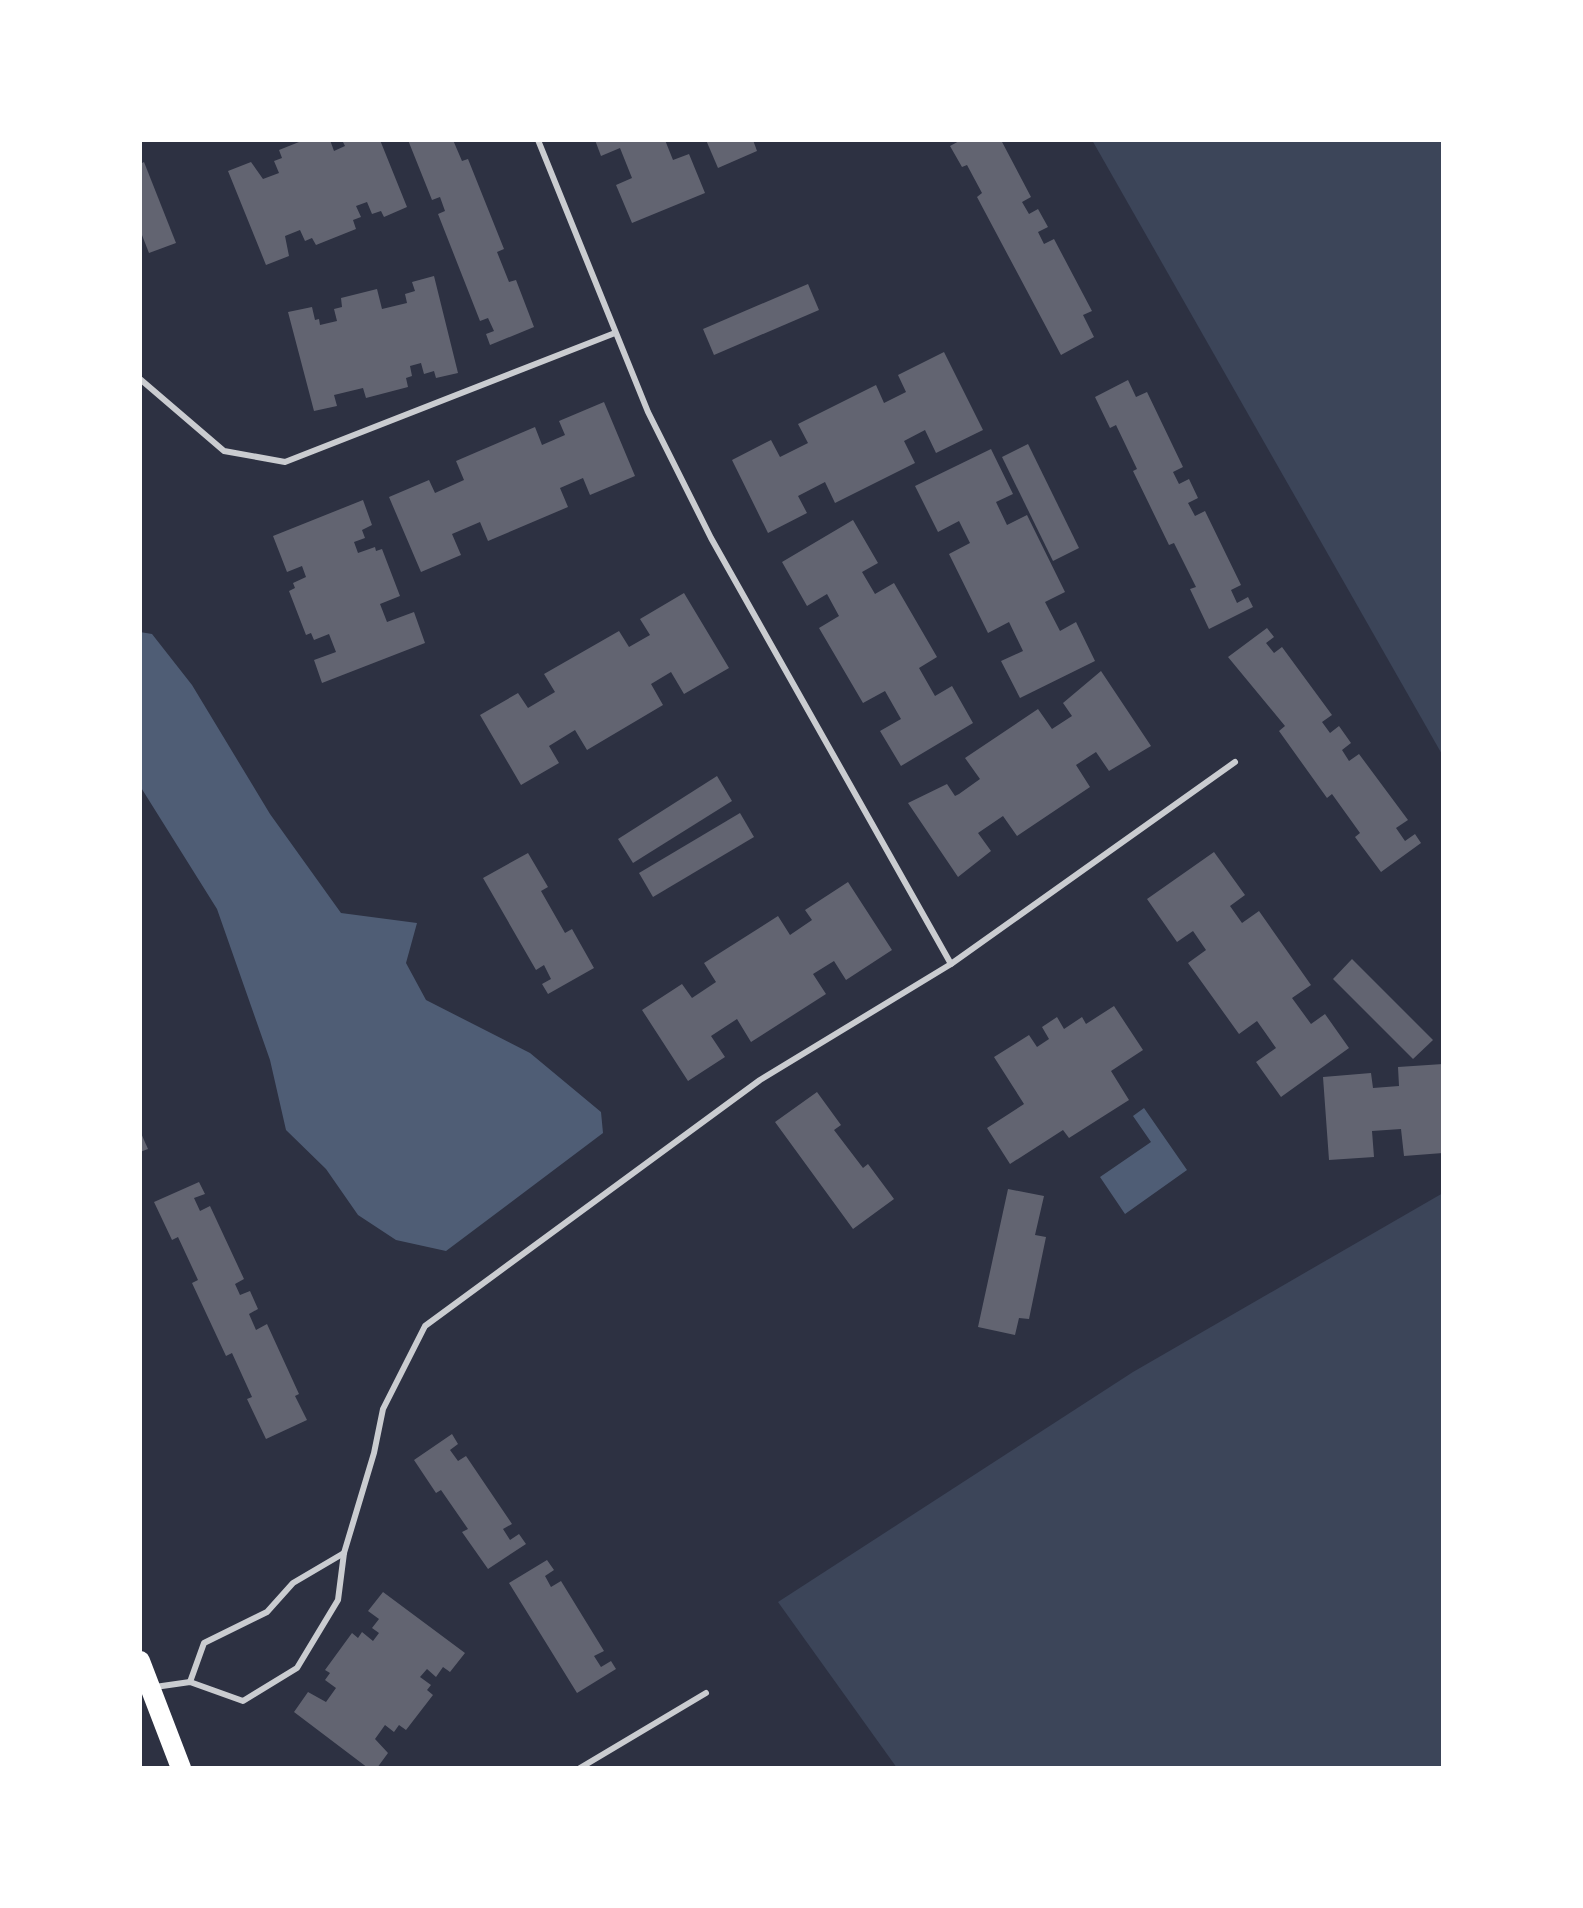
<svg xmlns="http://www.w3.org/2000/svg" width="1583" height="1908" viewBox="0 0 1583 1908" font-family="Overpass,sans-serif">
  <rect width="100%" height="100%" fill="#2d3142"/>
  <g fill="#3c4559">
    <polygon points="1092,140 1443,140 1443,756"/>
    <polygon points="1443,1193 1443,1768 897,1768 778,1602 1133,1372"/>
  </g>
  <g fill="#4f5d75">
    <polygon points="140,632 152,634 192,685 270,814 341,913 417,923 406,963 426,1000 530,1053 601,1112 603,1133 446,1251 396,1240 358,1215 326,1169 286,1130 270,1060 217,909 140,786"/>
    <polygon points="1144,1108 1187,1170 1125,1214 1100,1177 1151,1142 1133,1116"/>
  </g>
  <g fill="#626471">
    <polygon points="304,140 330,140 334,151 345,146 342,140 380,140 407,207 384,217 381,211 372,214 367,202 356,206 361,217 353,220 356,229 316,245 312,238 305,241 300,230 285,236 289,256 266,265 228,171 251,162 263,179 279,173 274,161 282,158 279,150"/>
    <polygon points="408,140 453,140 462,161 468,159 504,249 497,252 509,282 516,280 534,327 490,345 486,334 494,331 488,318 480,321 438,214 445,211 440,197 432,200"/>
    <polygon points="595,140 665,140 673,160 689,154 705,193 632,223 616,185 632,178 620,148 601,156"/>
    <polygon points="706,140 753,140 757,151 718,168"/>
    <polygon points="961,140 1001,140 1031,197 1022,202 1029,214 1038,209 1048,227 1038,232 1044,244 1054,239 1092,311 1083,315 1094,337 1061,355 977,197 982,193 967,165 962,167 950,146"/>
    <polygon points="144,162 176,243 149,253 140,230 140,164"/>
    <polygon points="434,276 458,373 436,378 434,371 424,374 421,363 410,366 412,376 406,378 408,387 366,398 363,388 334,395 337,406 314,411 288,312 312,307 315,320 319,319 320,325 337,321 334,309 342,307 341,298 377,289 382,309 407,303 405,294 415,291 412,282"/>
    <polygon points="808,284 819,310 714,355 703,329"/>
    <polygon points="944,352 983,430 936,453 925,430 904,441 915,463 835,503 825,482 798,496 807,513 768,533 732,460 771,440 780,457 808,443 798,424 876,385 884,403 906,392 898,375"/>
    <polygon points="1128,380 1136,397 1147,392 1183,467 1173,472 1179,484 1189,479 1198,498 1188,503 1195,516 1205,511 1241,585 1231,590 1237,603 1248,597 1253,607 1209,629 1190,589 1196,587 1174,543 1169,545 1133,471 1137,469 1116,425 1110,428 1095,397"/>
    <polygon points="604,402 635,476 590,495 583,478 560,488 568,507 488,541 480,522 452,534 461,555 421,572 389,497 429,480 435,493 464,480 456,461 535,427 542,445 565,435 559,421"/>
    <polygon points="1028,444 1079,548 1053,561 1002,457"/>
    <polygon points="991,449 1013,494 996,502 1007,525 1027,515 1065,592 1045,602 1060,631 1076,622 1095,661 1020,698 1001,661 1023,651 1009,622 988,633 949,554 970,543 959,521 938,532 915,486"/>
    <polygon points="363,500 372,525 362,530 365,538 354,542 358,553 375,547 376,551 382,549 400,596 380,604 387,622 414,612 425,643 322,683 314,660 336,652 329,634 314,640 311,633 306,635 289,591 295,588 293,583 306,577 302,566 287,572 273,536"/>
    <polygon points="853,520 878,563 862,572 875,594 894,583 937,657 919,668 935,696 952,686 973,723 901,766 880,731 901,719 885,691 863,703 819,628 839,616 827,594 807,606 782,562"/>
    <polygon points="684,593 729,668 684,694 671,672 651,684 663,705 587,750 575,730 549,746 559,763 521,785 480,715 518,693 528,708 555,692 544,674 619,631 629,647 650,635 640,619"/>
    <polygon points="1267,628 1274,637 1266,643 1274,653 1282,647 1332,715 1322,722 1330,733 1339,726 1351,743 1342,750 1349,761 1359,754 1408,820 1396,828 1405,841 1415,834 1421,843 1381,872 1355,837 1360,833 1332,794 1327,798 1279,731 1285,726 1228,657"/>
    <polygon points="1101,671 1151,746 1109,771 1096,752 1076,765 1090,787 1017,836 1003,816 978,833 991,851 958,877 908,803 947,784 955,796 959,794 980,779 965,758 1038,709 1052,729 1072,716 1063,703"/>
    <polygon points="717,776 732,801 633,863 618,839"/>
    <polygon points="740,813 754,837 653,897 639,873"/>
    <polygon points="1214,852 1245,895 1230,906 1242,923 1259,911 1311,985 1292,998 1311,1024 1325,1014 1349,1048 1281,1097 1256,1062 1276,1048 1257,1021 1239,1034 1188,963 1206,950 1193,931 1177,942 1147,899"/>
    <polygon points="528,853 548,887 541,891 565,933 572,929 594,968 548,994 542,984 551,979 544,965 536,970 483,878"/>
    <polygon points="848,882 892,950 846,980 834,961 813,974 826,994 751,1042 737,1019 711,1036 725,1057 688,1081 642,1010 682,984 692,998 716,982 704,963 778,916 790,935 812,920 805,910"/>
    <polygon points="1352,959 1433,1040 1413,1059 1333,979"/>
    <polygon points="1114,1006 1143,1050 1111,1071 1129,1100 1069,1138 1063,1130 1010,1164 987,1128 1024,1104 994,1057 1029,1035 1037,1047 1049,1039 1042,1027 1057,1017 1064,1029 1082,1017 1086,1024"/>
    <polygon points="1443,1064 1443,1153 1404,1156 1401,1129 1372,1131 1374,1157 1329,1160 1323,1077 1371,1073 1373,1088 1399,1086 1398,1067"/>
    <polygon points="817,1092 841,1125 834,1130 863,1168 868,1164 894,1199 853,1229 775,1122"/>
    <polygon points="140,1131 148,1149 140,1152"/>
    <polygon points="199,1182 205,1194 194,1198 200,1211 210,1206 244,1279 235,1284 240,1295 250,1291 258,1309 249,1314 256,1330 267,1324 299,1394 295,1396 307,1420 266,1439 247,1399 252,1397 232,1353 226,1356 192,1283 198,1280 178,1237 172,1240 154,1202"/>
    <polygon points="1008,1189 1044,1196 1035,1235 1046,1237 1029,1319 1019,1318 1015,1335 978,1327"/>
    <polygon points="452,1434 458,1444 450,1450 458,1461 466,1456 512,1524 503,1529 510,1540 519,1534 526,1544 488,1569 462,1532 468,1529 441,1490 436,1493 414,1460"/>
    <polygon points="547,1560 554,1570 545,1576 551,1587 561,1581 604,1651 594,1656 601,1667 611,1661 616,1669 577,1693 509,1583"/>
    <polygon points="383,1592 465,1653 450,1672 443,1667 436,1677 427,1669 420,1677 431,1685 427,1690 433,1695 406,1730 399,1725 394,1732 385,1725 375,1739 388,1753 377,1768 368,1768 294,1712 308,1692 326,1702 336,1688 325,1680 330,1673 325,1670 352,1633 358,1638 362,1632 373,1641 379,1633 372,1628 379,1619 368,1611"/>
  </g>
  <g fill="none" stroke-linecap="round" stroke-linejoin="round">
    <g stroke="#caccd0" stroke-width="6">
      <polyline points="538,140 648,412 711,538 951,964"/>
      <polyline points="140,379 224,451 285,462 615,333"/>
      <polyline points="190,1682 204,1643 267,1612 293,1583 344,1553"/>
      <polyline points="155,1687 190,1682 243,1701 297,1668 338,1600 344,1553 374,1453 383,1409 425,1326 760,1080 951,964 1235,762"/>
      <polyline points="580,1768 706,1693"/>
    </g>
    <polyline stroke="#fff" stroke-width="20" points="140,1661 181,1768"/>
  </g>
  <rect width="1583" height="1908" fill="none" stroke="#ffffff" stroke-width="284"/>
</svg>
